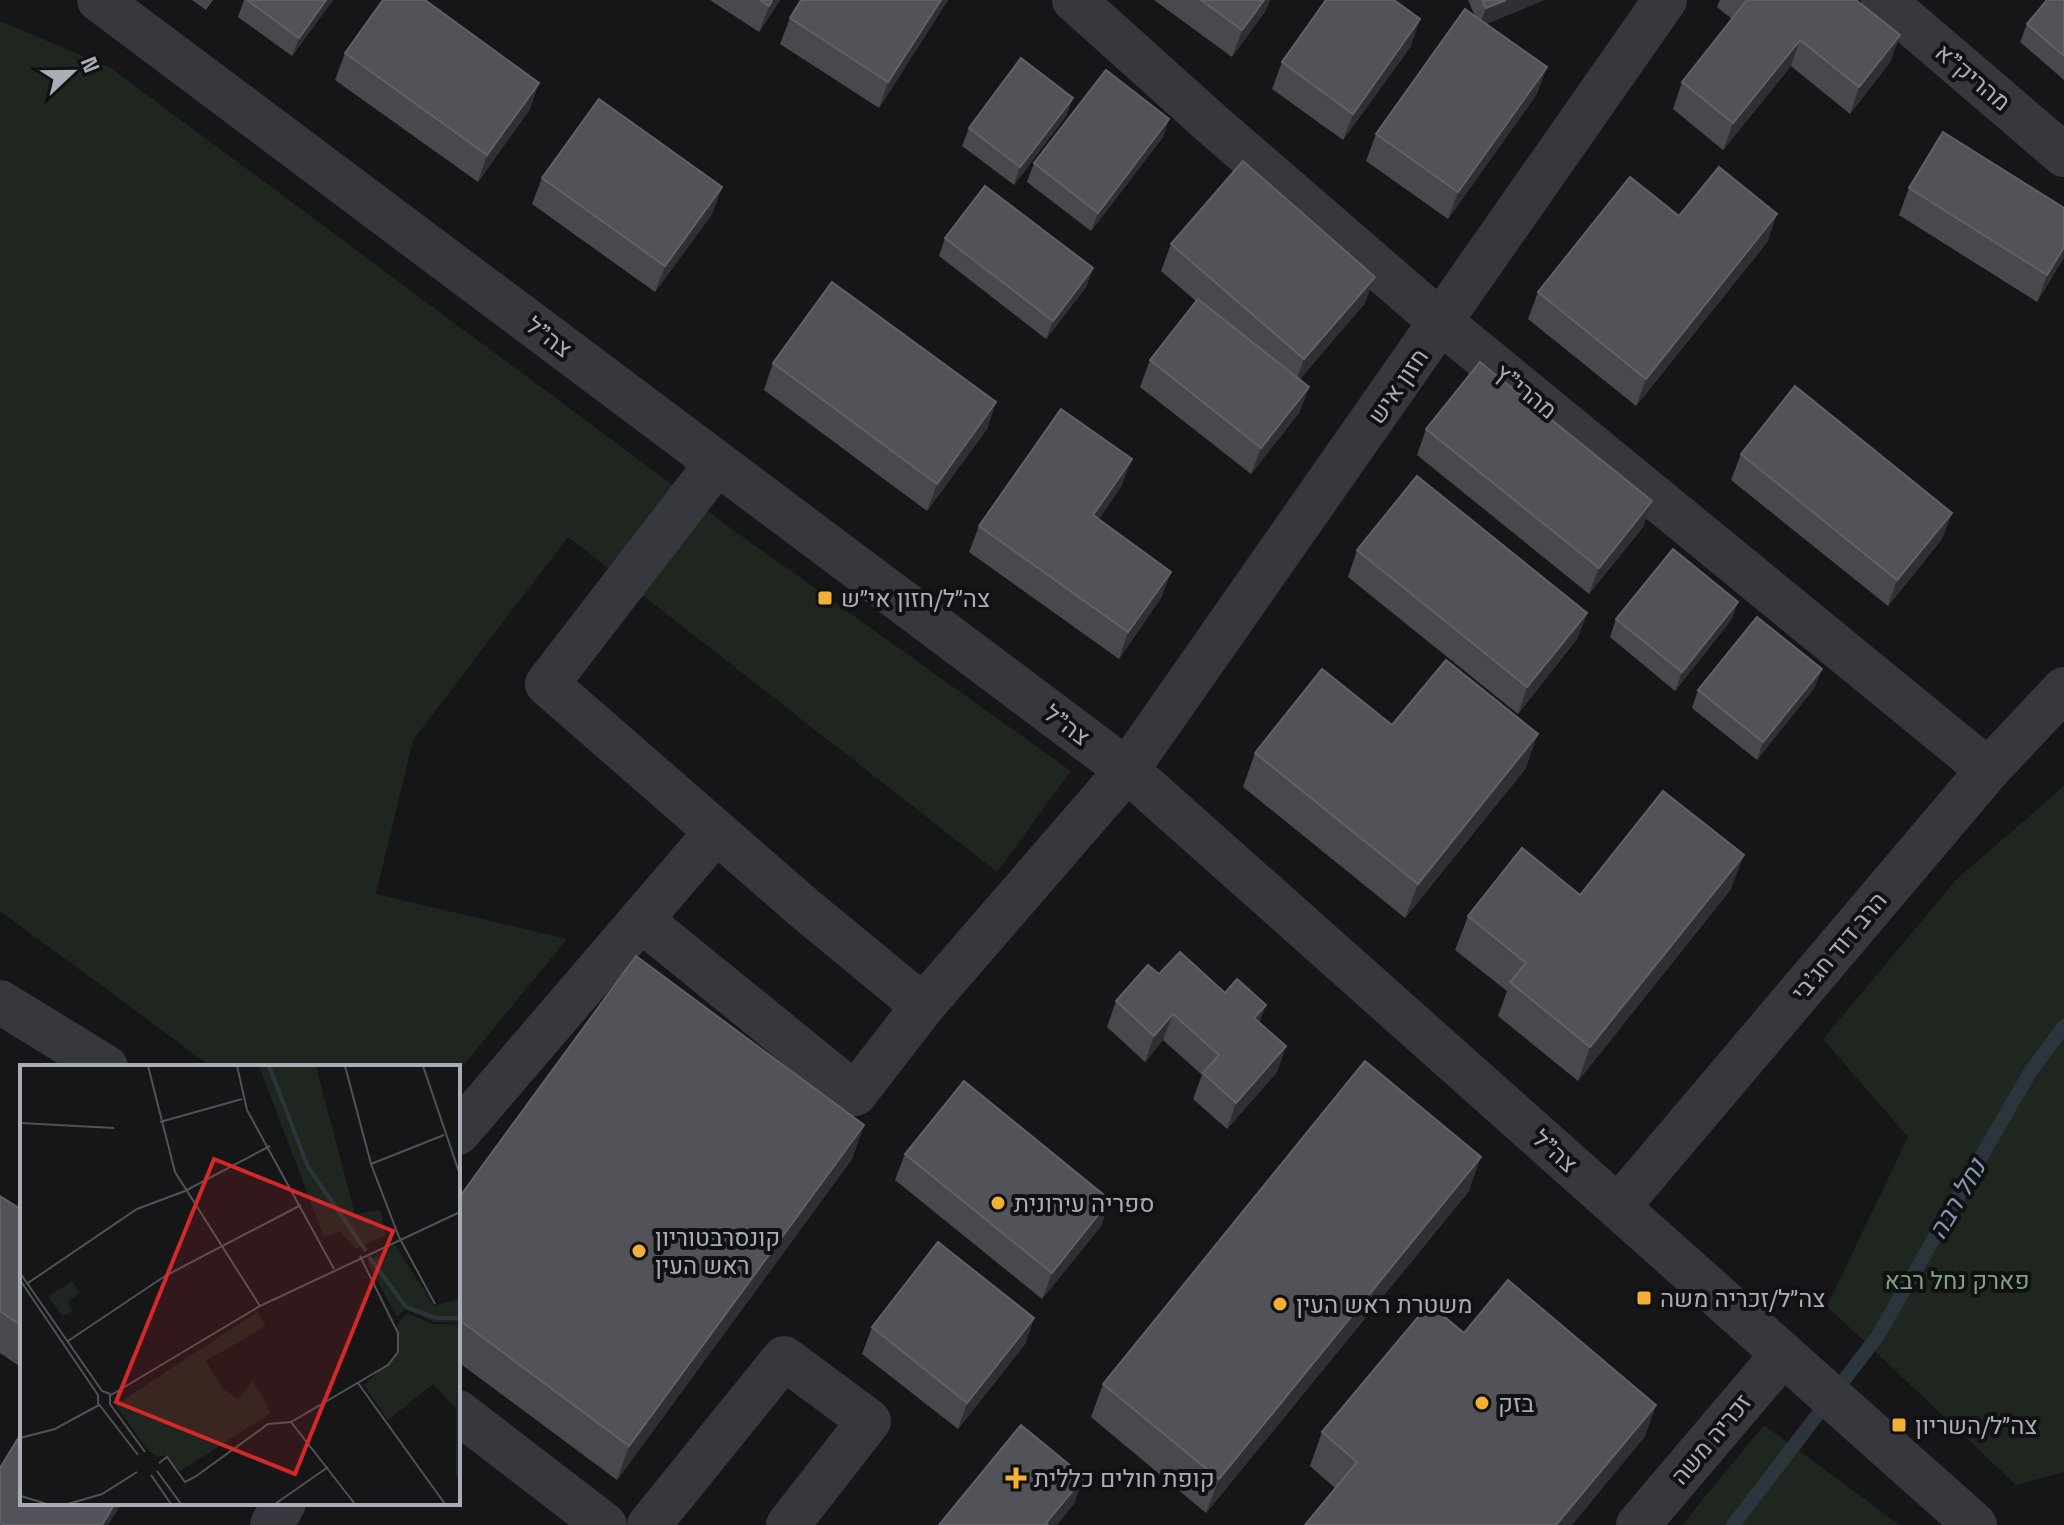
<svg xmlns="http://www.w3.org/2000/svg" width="2064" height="1525" viewBox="0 0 2064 1525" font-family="'Space Grotesk',Heebo,sans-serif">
  <rect width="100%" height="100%" fill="#161618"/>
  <g fill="#1e261f">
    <polygon points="0,21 111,68 736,532 1071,771 997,872 568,537 413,740 376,894 567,939 458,1072 458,1067 212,1067 0,911"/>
    <polygon points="2064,786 2064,1472 2016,1485 1827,1306 1908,1137 1823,1039 1956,880"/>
    <polygon points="1764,1425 1900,1525 1682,1525"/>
  </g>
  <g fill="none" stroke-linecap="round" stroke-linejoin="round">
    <polyline stroke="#2c353c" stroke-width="14" points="1733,1525 1877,1337 2029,1074 2064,1026"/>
    <g stroke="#37383d" stroke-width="44">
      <polyline points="99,0 1127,770 1975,1525"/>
      <polyline points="1074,0 1212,124 1442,323 1988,770"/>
      <polyline points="1883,0 2064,155"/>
      <polyline points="717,463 547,684 804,908 923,1006"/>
      <polyline points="641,920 855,1094 923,1006 1127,770 1665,0"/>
      <polyline points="0,1002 106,1067"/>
      <polyline points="458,1133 716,832"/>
      <polyline points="1618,1207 1988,770 2064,689"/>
      <polyline points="458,1412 605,1525"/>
      <polyline points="272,1525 284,1503"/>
      <polyline points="649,1525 784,1358 869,1421 788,1525"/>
      <polyline points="1638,1525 1783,1354"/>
    </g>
  </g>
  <g fill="#47494d">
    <polygon points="192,0 213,0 206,10"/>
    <polygon points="244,0 333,0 292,56 238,17"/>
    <polygon points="710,0 780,0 759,32"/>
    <polygon points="801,0 948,0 879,108 780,44 790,18"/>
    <polygon points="1154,0 1270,0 1266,10 1232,57"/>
    <polygon points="1468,0 1544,0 1486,24 1537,94 1448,219 1366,161 1376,134 1475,16"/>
    <polygon points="1720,0 1856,0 1900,35 1890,62 1850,114 1791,66 1723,150 1673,109 1682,82 1732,19 1717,7"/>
    <polygon points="2064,0 2064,80 2020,42 2027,24"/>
    <polygon points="1411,46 1343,140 1272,89 1282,62"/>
    <polygon points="345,53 530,109 478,182 335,80"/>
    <polygon points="1073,98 1066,116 1014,185 962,146 969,128"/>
    <polygon points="1169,119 1163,137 1091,231 1027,182 1034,163"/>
    <polygon points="542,178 722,187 712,214 655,292 532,204"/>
    <polygon points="1909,188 2064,208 2064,257 2037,302 1899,215"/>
    <polygon points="1679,216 1768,241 1636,406 1528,319 1538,292"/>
    <polygon points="945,238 1093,268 1086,287 1046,339 939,256"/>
    <polygon points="1171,244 1365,303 1300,379 1309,387 1299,413 1251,474 1140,387 1150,360 1196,301 1161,271"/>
    <polygon points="773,363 996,402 987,429 927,511 764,390"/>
    <polygon points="1426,429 1652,501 1643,527 1589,594 1417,455"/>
    <polygon points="1741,454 1952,513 1942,539 1888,606 1731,480"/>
    <polygon points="1122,485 1099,519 1171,572 1161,598 1119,659 969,552 979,526"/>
    <polygon points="1357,550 1587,613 1577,639 1518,714 1348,577"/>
    <polygon points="1738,602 1731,620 1675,691 1610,637 1616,619"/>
    <polygon points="1815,687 1757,760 1692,708 1698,690"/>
    <polygon points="1392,725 1526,768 1405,918 1243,787 1255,753"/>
    <polygon points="1731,889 1578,1081 1498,1016 1507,991 1455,950 1468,916 1580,895"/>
    <polygon points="1159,974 1225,993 1286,1046 1277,1072 1227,1129 1193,1099 1202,1075 1163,1040 1145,1062 1107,1027 1116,1001"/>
    <polygon points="864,1125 852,1159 617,1480 458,1362 458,1199"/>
    <polygon points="905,1154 1110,1200 1101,1226 1042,1299 895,1180"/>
    <polygon points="1469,1191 1206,1513 1091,1417 1103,1384"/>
    <polygon points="0,1196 22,1210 22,1368 0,1353"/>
    <polygon points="1034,1318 1025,1344 958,1429 862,1354 872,1327"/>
    <polygon points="1464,1333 1656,1405 1644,1438 1335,1488 1310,1466 1322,1432"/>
  </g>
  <g fill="#2f3033">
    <polygon points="326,0 333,0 292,56 299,38"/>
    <polygon points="772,0 780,0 759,32 769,6"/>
    <polygon points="941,0 948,0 879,108 888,82"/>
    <polygon points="1264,0 1270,0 1266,10 1232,57 1242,30"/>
    <polygon points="1506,0 1544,0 1479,27 1486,8"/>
    <polygon points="1420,19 1411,46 1343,140 1353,114"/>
    <polygon points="1900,35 1890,62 1850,114 1859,87"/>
    <polygon points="1800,40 1791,66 1723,150 1733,123"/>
    <polygon points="1547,67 1537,94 1448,219 1458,192"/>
    <polygon points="539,83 530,109 478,182 487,155"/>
    <polygon points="1073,98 1066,116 1014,185 1020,167"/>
    <polygon points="1169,119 1163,137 1091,231 1098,213"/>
    <polygon points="722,187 712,214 655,292 665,266"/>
    <polygon points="1777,214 1768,241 1636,406 1646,379"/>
    <polygon points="2064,247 2064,257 2037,302 2047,275"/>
    <polygon points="1093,268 1086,287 1046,339 1053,321"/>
    <polygon points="1375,277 1365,303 1294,386 1304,359"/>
    <polygon points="1309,387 1299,413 1251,474 1261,448"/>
    <polygon points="996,402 987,429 927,511 937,484"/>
    <polygon points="1132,459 1122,485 1083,542 1093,515"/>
    <polygon points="1652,501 1643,527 1589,594 1599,568"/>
    <polygon points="1952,513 1942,539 1888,606 1897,580"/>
    <polygon points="1171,572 1161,598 1119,659 1128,632"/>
    <polygon points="1738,602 1731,620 1675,691 1682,672"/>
    <polygon points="1587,613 1577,639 1518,714 1527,687"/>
    <polygon points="1822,669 1815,687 1757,760 1763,742"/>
    <polygon points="1538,734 1526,768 1405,918 1418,884"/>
    <polygon points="1744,855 1731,889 1578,1081 1590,1047"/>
    <polygon points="1266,1005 1256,1032 1254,1018"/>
    <polygon points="1173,1014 1163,1040 1145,1062 1154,1036"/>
    <polygon points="1286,1046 1277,1072 1227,1129 1236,1103"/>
    <polygon points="864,1125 852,1159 617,1480 629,1446"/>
    <polygon points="1481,1157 1469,1191 1206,1513 1219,1479"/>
    <polygon points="1110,1200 1101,1226 1042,1299 1052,1273"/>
    <polygon points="1034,1318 1025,1344 958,1429 967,1403"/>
    <polygon points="1656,1405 1644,1438 1572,1525 1556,1525"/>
    <polygon points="1084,1477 1074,1504 1057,1525 1045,1525"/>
    <polygon points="115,1503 122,1503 108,1525 102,1525"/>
  </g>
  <g fill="#525359" stroke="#5f6168" stroke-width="2">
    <polygon points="247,0 326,0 299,38"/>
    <polygon points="383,0 425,0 539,83 487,155 345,53"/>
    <polygon points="760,0 772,0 769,6"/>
    <polygon points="801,0 941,0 888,82 790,18"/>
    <polygon points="1201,0 1264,0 1242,30"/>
    <polygon points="1326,0 1394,0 1420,19 1353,114 1282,62"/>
    <polygon points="1482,0 1506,0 1486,8"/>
    <polygon points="1747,0 1856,0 1900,35 1859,87 1800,40 1733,123 1682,82"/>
    <polygon points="2047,0 2064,0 2064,56 2027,24"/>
    <polygon points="1465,9 1547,67 1458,192 1376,134"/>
    <polygon points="1021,58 1073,98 1020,167 969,128"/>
    <polygon points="1106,70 1169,119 1098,213 1034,163"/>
    <polygon points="599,99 722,187 665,266 542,178"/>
    <polygon points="1943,132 2064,208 2064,247 2047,275 1909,188"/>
    <polygon points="1243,161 1375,277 1304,359 1171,244"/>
    <polygon points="1719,167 1777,214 1646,379 1538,292 1630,177 1679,216"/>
    <polygon points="985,186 1093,268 1053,321 945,238"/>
    <polygon points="832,282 996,402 937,484 773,363"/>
    <polygon points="1198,299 1309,387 1261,448 1150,360"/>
    <polygon points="1480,362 1652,501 1599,568 1426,429"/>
    <polygon points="1795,386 1952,513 1897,580 1741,454"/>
    <polygon points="1061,409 1132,459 1093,515 1171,572 1128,632 979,526"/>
    <polygon points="1417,476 1587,613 1527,687 1357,550"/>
    <polygon points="1673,549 1738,602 1682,672 1616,619"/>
    <polygon points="1757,617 1822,669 1763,742 1698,690"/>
    <polygon points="1446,660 1538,734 1418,884 1255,753 1322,669 1392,725"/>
    <polygon points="1663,791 1744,855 1590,1047 1510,982 1526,963 1468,916 1522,848 1580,895"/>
    <polygon points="1180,952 1225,993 1237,979 1266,1005 1254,1018 1286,1046 1236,1103 1203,1073 1219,1055 1173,1014 1154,1036 1116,1001 1148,965 1159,974"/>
    <polygon points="636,956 864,1125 629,1446 458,1319 458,1199"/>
    <polygon points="1365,1061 1481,1157 1219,1479 1103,1384"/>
    <polygon points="964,1081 1110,1200 1052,1273 905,1154"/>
    <polygon points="0,1196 22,1210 22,1326 0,1311"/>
    <polygon points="938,1242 1034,1318 967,1403 872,1327"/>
    <polygon points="1508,1280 1656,1405 1556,1525 1305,1525 1357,1462 1322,1432 1429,1304 1464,1333"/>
    <polygon points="1021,1425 1084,1477 1046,1523 1048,1525 939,1525"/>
    <polygon points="22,1432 22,1503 115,1503 102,1525 3,1525 0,1523 0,1468"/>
  </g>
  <g fill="#f2b134" stroke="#111113" stroke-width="3">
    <rect x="817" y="590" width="16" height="16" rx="4"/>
    <circle cx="998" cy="1203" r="8"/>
    <circle cx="639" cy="1251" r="8"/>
    <rect x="1636" y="1290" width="16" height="16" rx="4"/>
    <circle cx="1280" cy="1304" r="8"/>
    <circle cx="1482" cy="1403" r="8"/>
    <rect x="1891" y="1417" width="16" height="16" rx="4"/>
    <path d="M1012 1466h8v8h8v8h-8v8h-8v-8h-8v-8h8z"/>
  </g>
  <g text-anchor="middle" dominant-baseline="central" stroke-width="8" stroke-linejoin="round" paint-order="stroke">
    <g font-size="24" fill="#a8adb8" stroke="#111113">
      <text transform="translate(1973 77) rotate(40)">מהריק"א</text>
      <text transform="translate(549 337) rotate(37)">צה"ל</text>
      <text transform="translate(1398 386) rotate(-55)">חזון איש</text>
      <text transform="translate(1526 391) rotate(39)">מהרי"ץ</text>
      <text transform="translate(1067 725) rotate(37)">צה"ל</text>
      <text transform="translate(1839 946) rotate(-50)">הרב דוד חג'בי</text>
      <text transform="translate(1555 1151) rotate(42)">צה"ל</text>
      <text transform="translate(1711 1439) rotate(-50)">זכריה משה</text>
    </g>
    <g font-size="24" fill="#a8adb8" stroke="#111113" text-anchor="start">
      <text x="841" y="598">צה״ל/חזון אי״ש</text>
      <text x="1014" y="1203">ספריה עירונית</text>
      <text x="655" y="1237">קונסרבטוריון<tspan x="655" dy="28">ראש העין</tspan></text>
      <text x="1660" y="1298">צה״ל/זכריה משה</text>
      <text x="1296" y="1304">משטרת ראש העין</text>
      <text x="1498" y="1403">בזק</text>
      <text x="1915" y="1425">צה״ל/השריון</text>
      <text x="1034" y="1478">קופת חולים כללית</text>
    </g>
    <g font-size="24" fill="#7fa381" stroke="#111113">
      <text x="1957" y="1280">פארק נחל רבא</text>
    </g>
    <g font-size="26" font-style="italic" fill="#7f9bb3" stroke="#111113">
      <text transform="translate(1957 1199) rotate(-60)">נחל רבה</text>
    </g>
  </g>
  <g transform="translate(20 1065)">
    <rect width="440" height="440" fill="#161618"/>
    <path d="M 239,1 L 296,1 L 335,149 L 360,145 L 366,170 L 336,184 L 320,166 L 304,172 ZM 375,180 L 414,241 L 440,233 L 440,257 L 415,257 L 385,244 L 377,252 L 347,197 ZM 52,216 L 60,228 L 48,237 L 53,246 L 43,251 L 28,232 ZM 237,247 L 246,261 L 186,296 L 202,323 L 218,335 L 233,315 L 251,348 L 160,406 L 145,390 L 138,392 L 126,383 L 96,340 ZM 387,248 L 413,259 L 440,260 L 440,412 L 436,412 L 436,344 L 413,319 L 368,355 L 344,320 L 380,287 L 377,260 Z" fill="#1e261f"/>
    <path fill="none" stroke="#2c353c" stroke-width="4" d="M 249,1 L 288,102 L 346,186M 349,192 L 386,242 L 416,253 L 440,253"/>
    <path fill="none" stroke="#505258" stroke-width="2" d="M 128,1 L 155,107 L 240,241M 217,1 L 227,45 L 314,204M 325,1 L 351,99 L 379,172 L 415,239M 403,1 L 440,110M 140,57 L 222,34M 0,58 L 94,63M 351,99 L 424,70M 0,208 L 82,326 L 90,329 L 90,339M 0,215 L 78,330 L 78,338 L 118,390M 8,218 L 117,144 L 165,126 L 250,81M 48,276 L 145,211 L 281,140M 338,318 L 425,439M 91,330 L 240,241 L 440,147M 90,339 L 125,387M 271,357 L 335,439M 0,373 L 35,364 L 79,340M 139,398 L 147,392 L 165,417 L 175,412 L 248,359 L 271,357 L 368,300 L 378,287 L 378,268 L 340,191M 137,406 L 161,439M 131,410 L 151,439M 1,431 L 27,439M 48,439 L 82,429 L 117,407M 255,439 L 308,402"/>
    <path fill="#d62828" fill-opacity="0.15" stroke="#d62828" stroke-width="4" d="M 194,94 L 373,166 L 275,409 L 96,337 Z"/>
    <rect width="440" height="440" fill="none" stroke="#a8adb8" stroke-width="4"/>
  </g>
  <g transform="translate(72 72) rotate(68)" stroke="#111113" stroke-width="6" paint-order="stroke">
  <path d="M0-6L14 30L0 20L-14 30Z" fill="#a8adb8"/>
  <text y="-12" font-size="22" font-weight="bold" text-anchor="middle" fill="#a8adb8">N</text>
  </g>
</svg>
